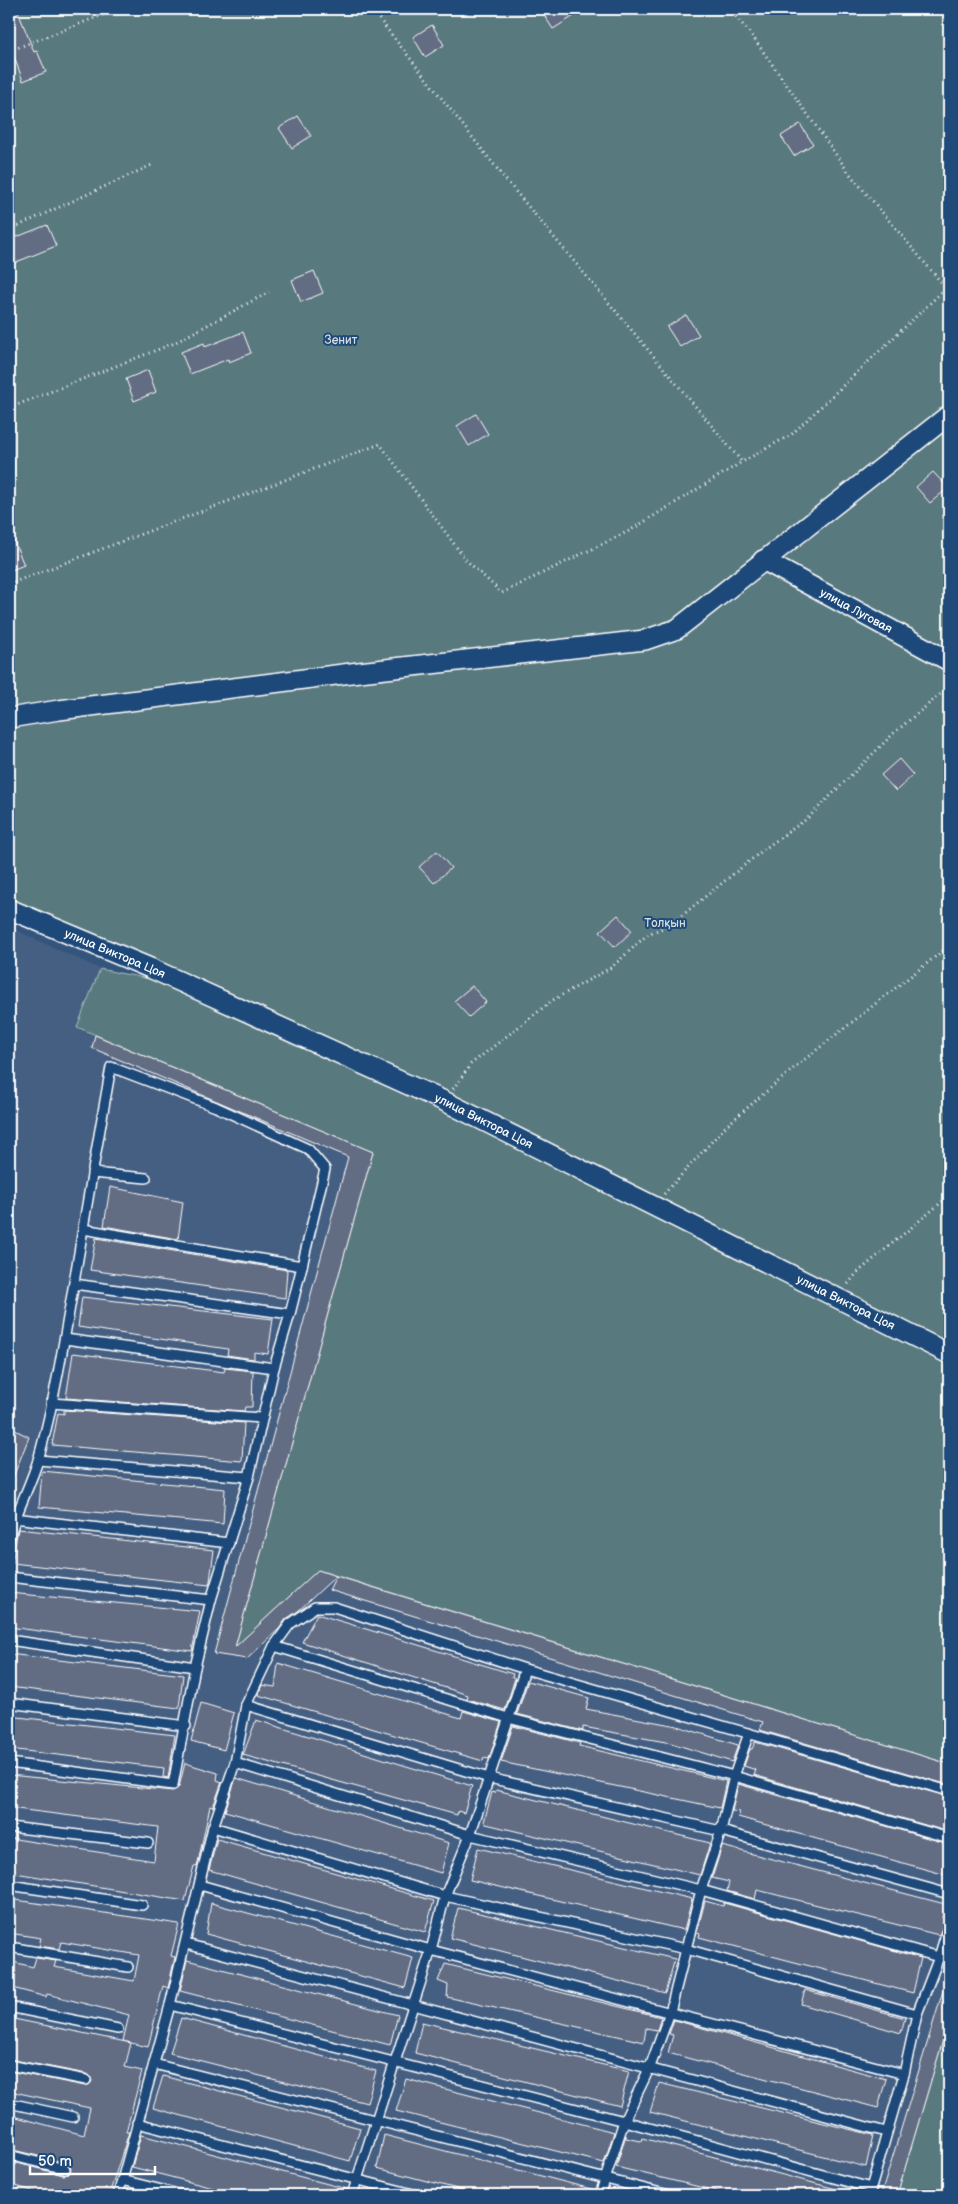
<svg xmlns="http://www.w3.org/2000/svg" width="958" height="2204" viewBox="0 0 958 2204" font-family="'Balsamiq Sans',sans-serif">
  <rect width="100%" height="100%" fill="#33547d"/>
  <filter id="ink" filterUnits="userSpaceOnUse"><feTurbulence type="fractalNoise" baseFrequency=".02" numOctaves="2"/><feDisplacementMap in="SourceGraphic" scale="10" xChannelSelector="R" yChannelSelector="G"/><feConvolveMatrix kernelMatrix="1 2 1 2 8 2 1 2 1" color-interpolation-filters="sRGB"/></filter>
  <g filter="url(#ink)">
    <polygon fill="#455e82" points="9,927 100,969 78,1027 373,1152 235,1646 318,1570 949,1764 949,2020 897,2195 9,2195"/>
    <g fill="#59797e" stroke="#acbcbe">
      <polygon points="9,9 949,9 949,1764 318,1570 235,1647 373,1152 77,1027 100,969 149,979 9,908"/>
      <polygon points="949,2020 949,2195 897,2195"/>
    </g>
    <g fill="#626c83" stroke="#fff">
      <polygon points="9,9 17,9 34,52 37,51 46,72 23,81 9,43"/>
      <polygon points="540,9 585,9 553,29"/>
      <polygon points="432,25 444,45 425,57 413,37"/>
      <polygon points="298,116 311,136 292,148 279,128"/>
      <polygon points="800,124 813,144 794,156 781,136"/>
      <polygon points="47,225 56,246 9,265 9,240"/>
      <polygon points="314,271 323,293 301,302 292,280"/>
      <polygon points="686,315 699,335 680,347 667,327"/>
      <polygon points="243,332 251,353 229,362 228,359 190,374 181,352 204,343 205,347"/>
      <polygon points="148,370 156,392 134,401 126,379"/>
      <polygon points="476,414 488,434 469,446 457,426"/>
      <polygon points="933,472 948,488 930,503 916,487"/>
      <polygon points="9,529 24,565 9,571"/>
      <polygon points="899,759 913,775 896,791 881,775"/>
      <polygon points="437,851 451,868 434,883 419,867"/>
      <polygon points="618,915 632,931 615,947 600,931"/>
      <polygon points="472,986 486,1002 469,1017 454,1001"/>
      <polygon points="95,1035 373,1152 235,1647 318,1570 336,1576 298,1611 286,1619 279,1629 247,1659 214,1654 348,1157 92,1048"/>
      <polygon points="110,1187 183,1202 178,1239 104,1226"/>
      <polygon points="96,1238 287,1270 285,1298 90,1270"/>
      <polygon points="82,1297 273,1319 268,1354 254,1352 254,1359 227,1355 228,1349 78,1327"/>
      <polygon points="73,1353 224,1372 225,1368 253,1371 252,1407 245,1407 244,1411 66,1398"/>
      <polygon points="64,1410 244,1423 242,1461 52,1445 58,1413 64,1414"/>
      <polygon points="9,1427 29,1437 10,1485 9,1485"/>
      <polygon points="42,1471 225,1489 223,1524 39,1507"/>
      <polygon points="18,1529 214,1550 210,1581 209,1585 12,1563"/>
      <polygon points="336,1576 949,1764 949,1785 760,1730 763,1722 329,1590"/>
      <polygon points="9,1593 200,1611 192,1651 9,1627"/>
      <polygon points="317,1614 513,1674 512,1677 515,1678 505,1710 467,1699 468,1695 302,1642"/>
      <polygon points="9,1654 183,1675 179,1708 9,1687"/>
      <polygon points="278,1663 461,1718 463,1711 501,1722 489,1759 484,1758 483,1761 258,1695 262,1685 275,1687"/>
      <polygon points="528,1681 589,1698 586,1709 677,1726 738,1745 732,1762 671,1743 583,1727 583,1731 517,1714"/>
      <polygon points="201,1703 234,1713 224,1750 191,1741"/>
      <polygon points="9,1716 175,1735 168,1778 163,1777 164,1768 9,1749"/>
      <polygon points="256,1720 472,1786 464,1813 458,1811 457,1815 243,1755"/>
      <polygon points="513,1726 580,1743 579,1746 726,1781 720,1808 501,1762"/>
      <polygon points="755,1742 949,1797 949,1832 754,1775 756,1770 744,1766 750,1749 752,1749"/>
      <polygon points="185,1763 218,1773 217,1780 222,1782 213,1807 210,1806 197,1867 194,1866 185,1901 9,1872 9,1838 154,1861 158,1827 9,1808 9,1775 173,1791 179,1787"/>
      <polygon points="236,1778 449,1843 441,1873 225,1811"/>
      <polygon points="738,1784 949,1844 949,1862 948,1862 946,1875 738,1817 739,1812 732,1811"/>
      <polygon points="496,1790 710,1843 700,1875 486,1824 484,1822 492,1792 495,1793"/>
      <polygon points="217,1839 434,1901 425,1932 209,1870"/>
      <polygon points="722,1846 945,1904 942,1918 946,1919 939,1935 757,1890 755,1899 727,1891 729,1882 712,1878"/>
      <polygon points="478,1848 692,1899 684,1930 470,1880"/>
      <polygon points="9,1899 179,1924 171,1956 175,1957 168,1988 163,1986 148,2047 123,2041 129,2015 47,1994 46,1997 9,1987 9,1961 33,1967 36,1958 56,1961 54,1967 134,1981 139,1955 61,1942 59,1949 39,1946 41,1938 9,1933"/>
      <polygon points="705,1901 723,1906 724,1903 921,1958 913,1993 699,1937 700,1933 697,1932"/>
      <polygon points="211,1903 413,1958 405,1988 206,1934"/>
      <polygon points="458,1908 675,1959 665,1993 450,1938"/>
      <polygon points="187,1960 398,2015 390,2045 180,1991"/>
      <polygon points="445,1964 661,2017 657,2030 646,2028 644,2042 447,1997 448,1985 438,1981"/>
      <polygon points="946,1981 949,1981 949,2020 897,2195 881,2195"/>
      <polygon points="805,1990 905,2018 901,2033 801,2004"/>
      <polygon points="9,2018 131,2043 125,2067 142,2071 126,2132 129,2132 109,2195 46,2195 9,2184 9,2161 63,2175 69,2174 71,2170 70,2165 67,2163 9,2149 9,2115 84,2135 90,2108 9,2091 9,2071 85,2086 90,2084 92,2081 90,2076 87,2074 9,2059"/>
      <polygon points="181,2018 376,2071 367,2103 170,2053"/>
      <polygon points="674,2020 886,2079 878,2108 668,2053 673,2035 669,2034"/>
      <polygon points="422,2022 629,2071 620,2106 415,2053"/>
      <polygon points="163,2076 360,2128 350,2161 153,2108"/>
      <polygon points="406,2079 614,2132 604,2163 396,2111"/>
      <polygon points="659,2083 873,2135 866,2167 650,2112"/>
      <polygon points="141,2135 347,2189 346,2195 240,2195 132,2167"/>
      <polygon points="384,2135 595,2190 594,2195 480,2195 377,2168"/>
      <polygon points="626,2135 626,2138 641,2141 642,2138 844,2191 843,2195 733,2195 616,2167"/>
    </g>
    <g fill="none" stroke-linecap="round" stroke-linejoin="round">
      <defs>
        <g id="lane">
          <polyline points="92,1173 146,1178"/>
          <polyline points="290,1314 302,1266"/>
          <polyline points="65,1339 274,1368"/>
          <polyline points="51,1403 261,1418"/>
          <polyline points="38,1460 249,1477"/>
          <polyline points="14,1518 229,1543"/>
          <path d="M 9,1539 C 16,1511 31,1485 39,1457 C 57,1391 67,1322 79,1253 C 89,1191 100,1129 111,1067 L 216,1107 L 308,1149 L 325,1169 L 302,1266 L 83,1229"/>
          <polyline points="9,1577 211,1600"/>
          <polyline points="9,1640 195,1667"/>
          <polyline points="274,1646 508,1718 734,1776 949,1838"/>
          <polyline points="525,1669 949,1791"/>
          <polyline points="9,1703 186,1726"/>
          <polyline points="246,1705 489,1778 725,1832 949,1894"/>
          <polyline points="9,1763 173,1785 195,1667 211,1600 249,1477 274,1368 290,1314 74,1284"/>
          <polyline points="235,1763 470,1835 701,1890 939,1957"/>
          <polyline points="9,1827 148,1843"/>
          <polyline points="213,1827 445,1896 686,1949 917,2014"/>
          <polyline points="9,1885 142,1905"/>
          <polyline points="200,1885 431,1950 904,2074"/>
          <polyline points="186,1944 886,2132"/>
          <polyline points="9,1947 128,1967"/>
          <polyline points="170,2005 624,2121 871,2188"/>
          <polyline points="9,2007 118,2029"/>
          <polyline points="154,2064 669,2195"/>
          <polyline points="9,2065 86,2080"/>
          <polyline points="9,2103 73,2117"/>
          <polyline points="137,2123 417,2195"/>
          <polyline points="9,2155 65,2169"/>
          <polyline points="122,2180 182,2195"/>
          <polyline points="118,2195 170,2005 213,1827 235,1763 246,1705 274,1646 290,1624 315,1607 334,1607 525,1669 470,1835 445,1896 431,1950 352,2195"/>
          <polyline points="600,2195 624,2121 650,2067 670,2012 701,1890 721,1831 734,1776 749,1733"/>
          <polyline points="869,2195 904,2074 917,2014 939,1957 949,1924"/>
        </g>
        <g id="street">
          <path id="s1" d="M 763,560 L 949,661"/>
          <polyline points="9,718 59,710 359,672 645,640 677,629 949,415"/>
          <path id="s2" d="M 9,909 L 150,968 L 444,1101 L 949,1354"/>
        </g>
      </defs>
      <use href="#lane" stroke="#fff" stroke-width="12"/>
      <use href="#street" stroke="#fff" stroke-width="22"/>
      <g stroke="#fff" stroke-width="3" stroke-dasharray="1 4" stroke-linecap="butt">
        <polyline points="376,15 506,180 742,462 792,434 946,288 849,173 750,33 729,9"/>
        <polyline points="9,51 118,9"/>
        <polyline points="9,230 152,165"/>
        <polyline points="9,408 172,344 269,292"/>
        <polyline points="9,584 380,444 466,560 502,593 629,531 742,462"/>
        <polyline points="453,1089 471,1064 553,1000 612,967 648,934 670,925 767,847 808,818 894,733 949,687"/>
        <polyline points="664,1194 726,1126 800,1063 949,946"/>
        <polyline points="848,1284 857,1273 949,1196"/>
      </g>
      <use href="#lane" stroke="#1f4a7a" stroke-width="9"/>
      <use href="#street" stroke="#1f4a7a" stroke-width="19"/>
    </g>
  </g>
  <g text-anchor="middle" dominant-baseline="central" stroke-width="4" stroke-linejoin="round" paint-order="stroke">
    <g font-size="12" fill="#d6dedf" stroke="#1f4a7a">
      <text x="341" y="340">Зенит</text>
      <text x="665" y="923">Толқын</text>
    </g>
    <g font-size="12" fill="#fff" stroke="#1f4a7a">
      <text stroke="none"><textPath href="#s1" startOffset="106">улица Луговая</textPath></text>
      <text stroke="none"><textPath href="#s2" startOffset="115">улица Виктора Цоя</textPath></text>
      <text stroke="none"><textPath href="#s2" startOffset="520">улица Виктора Цоя</textPath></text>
      <text stroke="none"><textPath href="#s2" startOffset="925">улица Виктора Цоя</textPath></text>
    </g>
  </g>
  <rect width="958" height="2204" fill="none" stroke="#1f4a7a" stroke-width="30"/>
  <rect x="15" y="15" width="928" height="2174" fill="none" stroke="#fff" stroke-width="2" filter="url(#ink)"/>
  <path d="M30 2166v8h125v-8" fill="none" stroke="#ffffff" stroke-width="2.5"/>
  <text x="38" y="2166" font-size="15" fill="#ffffff" stroke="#1f4a7a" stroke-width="4" paint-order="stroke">50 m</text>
</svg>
